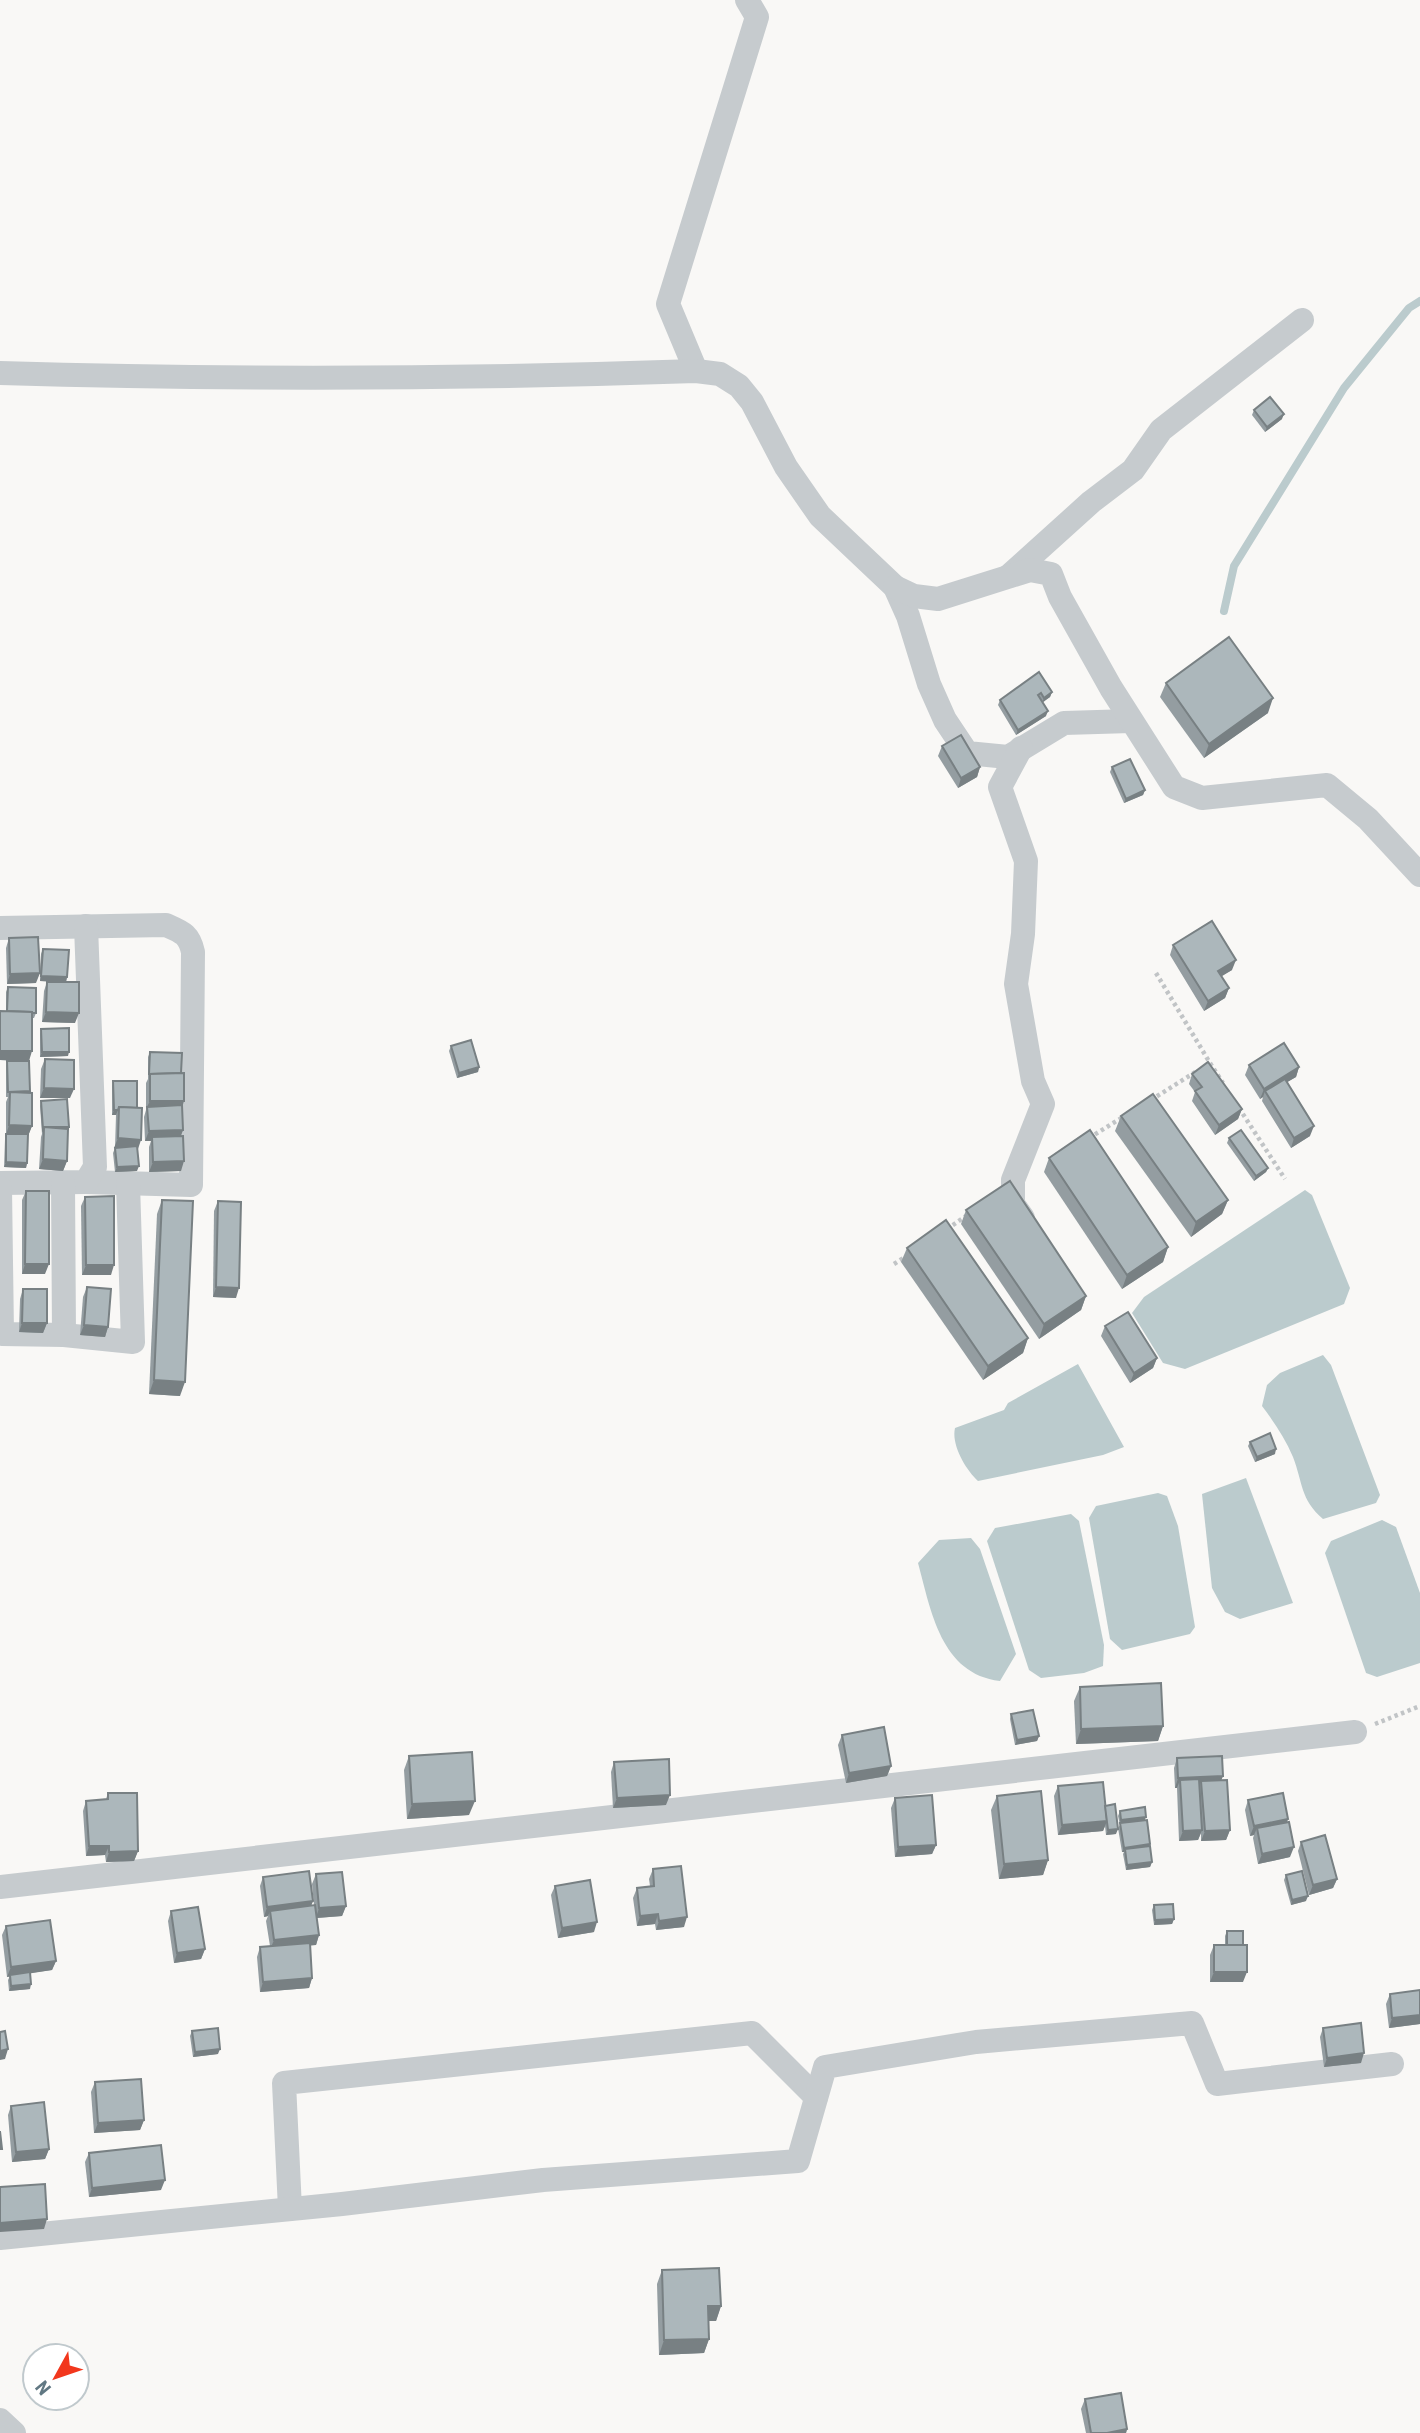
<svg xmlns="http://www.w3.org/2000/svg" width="1420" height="2433" viewBox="0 0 1420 2433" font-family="'Roboto Condensed',sans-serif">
  <rect width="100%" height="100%" fill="#f9f8f6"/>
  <g fill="#bbcbcd">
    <polygon points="1305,1190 1312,1195 1350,1288 1344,1304 1185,1369 1163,1363 1132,1313 1144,1297"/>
    <path d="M 1323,1355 L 1331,1365 L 1380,1495 L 1376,1503 L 1323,1519 C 1300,1499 1303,1483 1293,1457 C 1285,1438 1274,1422 1262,1406 L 1267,1385 L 1280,1373 Z"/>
    <path d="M 1078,1364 L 1124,1447 L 1103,1455 L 978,1481 C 966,1470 951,1445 955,1428 L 1004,1410 L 1008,1403 Z"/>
    <polygon points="1246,1478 1293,1603 1240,1619 1225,1612 1212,1588 1202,1494"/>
    <polygon points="1158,1493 1167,1496 1178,1526 1195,1627 1190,1634 1122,1650 1110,1639 1089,1518 1096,1506"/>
    <polygon points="1071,1514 1079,1521 1104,1645 1103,1666 1084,1673 1041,1678 1029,1670 987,1541 995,1528"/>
    <polygon points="1382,1520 1396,1527 1420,1593 1420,1663 1377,1677 1366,1673 1325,1553 1331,1541"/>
    <path d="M 971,1538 L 980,1549 L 1016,1654 L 1000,1681 C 941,1674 931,1611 918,1563 L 939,1540 Z"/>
  </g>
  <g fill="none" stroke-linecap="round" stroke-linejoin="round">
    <polyline stroke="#bbcbcd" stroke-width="8" points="1224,611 1234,566 1344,388 1409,308 1420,301"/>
    <g stroke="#c1c4c6" stroke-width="4.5" stroke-dasharray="3.5 3.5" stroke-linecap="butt">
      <polyline points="1156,973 1210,1063 1205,1066"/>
      <polyline points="1210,1063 1223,1083"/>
      <polyline points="1151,1100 1197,1071"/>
      <polyline points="1239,1108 1285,1179"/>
      <polyline points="1089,1138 1123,1117"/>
      <polyline points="947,1229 966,1216"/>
      <polyline points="894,1264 905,1257"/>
      <polyline points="1375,1724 1420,1706"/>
    </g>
    <g stroke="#c6cbce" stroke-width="24">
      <polyline points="696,371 668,304 757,17 747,0"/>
      <path d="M 0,373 C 232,380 464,379 696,371 L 720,374 L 739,386 L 752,402 L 786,467 L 820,516 L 895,587 L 908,616 L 929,684 L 945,720 L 967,753 L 1008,757 L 1064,723 L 1131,721"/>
      <polyline points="1009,576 1091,502 1133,470 1161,430 1302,320"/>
      <polyline points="895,587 914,596 938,599 1030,570 1051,574 1060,597 1111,688 1174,787 1202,798 1327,785 1368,819 1420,875"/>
      <polyline points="1021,748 1000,787 1026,861 1023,934 1016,984 1033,1081 1043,1104 1013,1180 1013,1204 1023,1218"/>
      <path d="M 0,928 L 166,925 C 182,932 189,934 193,952 L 191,1185 L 86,1182"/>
      <polyline points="0,1183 86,1182 95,1167 86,926"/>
      <polyline points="63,1183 64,1335"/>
      <polyline points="0,1188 2,1334 64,1335 133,1342 128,1184"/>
      <polyline points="0,1887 1355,1732"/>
      <polyline points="290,2209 284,2083 752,2033 816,2097"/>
      <polyline points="0,2238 342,2204 543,2180 798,2161 825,2067 976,2042 1192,2023 1217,2084 1392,2064"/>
      <polyline points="0,2420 14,2433"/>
    </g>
  </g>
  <g fill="#949da1">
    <polygon points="1254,410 1282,419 1265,432 1252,415"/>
    <polygon points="1166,683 1268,713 1204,758 1160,697"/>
    <polygon points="1052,692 1050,697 1042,702 1046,716 1016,735 998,705 1000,700"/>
    <polygon points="942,746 980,767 977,777 958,788 938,756"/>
    <polygon points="1112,767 1145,790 1143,795 1124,803 1110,772"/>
    <polygon points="9,938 36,983 7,984 6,948"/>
    <polygon points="1173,945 1232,970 1221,976 1229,988 1225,998 1204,1011 1170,955"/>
    <polygon points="43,949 67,977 66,982 75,1023 42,1022 44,991 47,982 56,982 40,981 41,954"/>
    <polygon points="8,987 36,1013 34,1018 32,1018 29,1061 29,1092 32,1126 28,1136 27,1163 26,1168 4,1167 5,1139 6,1135 6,1102 8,1097 6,1097 6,1066 7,1061 22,1061 0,1060 0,1011 6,1011 6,992"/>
    <polygon points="41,1029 68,1056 40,1057 40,1034"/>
    <polygon points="451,1046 479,1067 478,1072 457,1078 449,1051"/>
    <polygon points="150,1052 181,1073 183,1130 181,1136 181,1171 149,1172 149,1147 151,1141 145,1141 144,1117 146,1110 146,1083 148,1079 148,1057"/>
    <polygon points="45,1059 70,1098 40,1098 41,1069"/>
    <polygon points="1249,1065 1299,1067 1296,1077 1287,1082 1310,1136 1291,1148 1262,1101 1263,1097 1260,1099 1245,1075"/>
    <polygon points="1192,1074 1242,1109 1238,1119 1215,1135 1192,1101 1195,1092 1189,1084"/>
    <polygon points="113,1081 138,1149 137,1171 115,1172 113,1153 115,1148 116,1115 112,1115 112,1086"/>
    <polygon points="41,1101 68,1129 67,1161 63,1171 39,1169 41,1137 42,1134 40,1106"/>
    <polygon points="1121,1116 1228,1200 1222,1214 1191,1237 1115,1131"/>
    <polygon points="1229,1138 1268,1168 1266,1172 1254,1181 1227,1143"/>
    <polygon points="1049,1158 1168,1247 1163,1262 1122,1289 1044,1172"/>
    <polygon points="26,1191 45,1274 22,1274 22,1200"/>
    <polygon points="85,1197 111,1275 82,1275 81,1206"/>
    <polygon points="162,1200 180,1396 149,1394 157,1214"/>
    <polygon points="218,1201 236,1298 213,1297 214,1211"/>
    <polygon points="966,1210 1086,1296 1081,1310 1039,1339 961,1224"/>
    <polygon points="907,1248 1028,1338 1023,1353 983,1380 901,1262"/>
    <polygon points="87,1287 108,1327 105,1337 80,1335 83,1297"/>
    <polygon points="23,1289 47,1323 43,1333 19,1332 20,1299"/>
    <polygon points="1105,1326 1157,1358 1153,1368 1130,1383 1101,1336"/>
    <polygon points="1250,1442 1275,1454 1255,1462 1248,1446"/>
    <polygon points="1080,1687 1163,1726 1158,1741 1076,1744 1074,1701"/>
    <polygon points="1011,1714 1039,1736 1037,1741 1015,1745 1010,1719"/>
    <polygon points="842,1735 891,1766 887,1776 846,1783 838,1745"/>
    <polygon points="409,1756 469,1815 407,1819 404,1770"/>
    <polygon points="1177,1758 1223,1776 1221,1780 1230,1830 1226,1840 1201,1841 1201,1833 1198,1840 1179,1841 1177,1788 1175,1788 1174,1768"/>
    <polygon points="614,1762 666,1805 613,1808 611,1772"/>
    <polygon points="1058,1786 1105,1806 1116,1834 1106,1835 1105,1826 1103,1831 1058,1835 1054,1796"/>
    <polygon points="108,1793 138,1851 134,1861 106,1862 105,1855 86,1856 83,1811 86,1801 106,1799"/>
    <polygon points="997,1796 1048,1860 1043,1875 999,1879 991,1810"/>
    <polygon points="895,1798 936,1845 932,1854 895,1857 891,1808"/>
    <polygon points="1248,1800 1288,1819 1287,1822 1290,1857 1258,1864 1253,1838 1254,1835 1250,1836 1245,1810"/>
    <polygon points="1120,1811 1145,1820 1150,1844 1150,1846 1152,1862 1150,1867 1126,1870 1123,1854 1124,1852 1122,1852 1118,1828 1120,1825 1118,1816"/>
    <polygon points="1301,1842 1337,1879 1333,1888 1309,1895 1298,1851"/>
    <polygon points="653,1869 684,1927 656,1930 655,1924 637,1926 633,1898 637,1888 650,1886 649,1879"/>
    <polygon points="316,1874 346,1906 342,1916 317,1918 319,1935 316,1945 310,1945 312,1978 309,1988 260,1992 257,1957 260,1947 270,1946 266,1921 268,1916 264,1917 260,1886 263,1877 313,1901 311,1906 314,1905 312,1884"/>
    <polygon points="1286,1875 1306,1901 1291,1905 1284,1880"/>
    <polygon points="555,1886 594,1932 558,1938 551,1895"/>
    <polygon points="1154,1905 1174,1919 1172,1924 1154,1925 1152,1910"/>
    <polygon points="171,1911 205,1949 201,1959 174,1963 168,1921"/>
    <polygon points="6,1926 56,1961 52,1970 30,1973 30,1989 9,1991 8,1980 10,1976 7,1977 2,1935"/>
    <polygon points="1227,1931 1243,1982 1210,1982 1210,1955 1214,1945 1225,1945 1225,1936"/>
    <polygon points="1420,1990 1420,2024 1389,2028 1386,2004 1390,1994"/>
    <polygon points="1323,2028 1361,2063 1324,2067 1320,2037"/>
    <polygon points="192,2031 218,2054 193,2057 190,2036"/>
    <polygon points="95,2082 144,2120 140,2130 94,2133 91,2092"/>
    <polygon points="11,2106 49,2149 45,2159 12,2162 8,2115"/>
    <polygon points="89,2153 161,2190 89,2197 85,2162"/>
    <polygon points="662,2270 721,2306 716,2321 709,2321 709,2339 704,2353 659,2355 657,2284"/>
    <polygon points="1085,2399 1127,2429 1126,2433 1086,2433 1081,2409"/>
  </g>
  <g fill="#788083">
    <polygon points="1284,414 1282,419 1265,432 1267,427"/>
    <polygon points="1052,692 1050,697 1042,703 1044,698"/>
    <polygon points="1273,698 1268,713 1204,758 1209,744"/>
    <polygon points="1048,711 1046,716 1016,735 1018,730"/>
    <polygon points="980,767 977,777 958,788 961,778"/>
    <polygon points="1145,790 1143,795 1124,803 1126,799"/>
    <polygon points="1236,960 1232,970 1214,981 1218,971"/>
    <polygon points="40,973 36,983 7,984 10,974"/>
    <polygon points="41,976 67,977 66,982 40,981"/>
    <polygon points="1229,988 1225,998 1204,1011 1208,1001"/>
    <polygon points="46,1012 79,1013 75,1023 42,1022"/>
    <polygon points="0,1051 32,1051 29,1061 0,1060"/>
    <polygon points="42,1052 69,1052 68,1056 40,1057"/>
    <polygon points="479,1067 478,1072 457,1078 459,1073"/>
    <polygon points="1299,1067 1296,1077 1267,1094 1265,1091 1263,1097 1260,1099 1264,1089"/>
    <polygon points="44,1088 74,1089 70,1098 40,1098"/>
    <polygon points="150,1101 184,1101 181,1111 147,1107"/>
    <polygon points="1242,1109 1238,1119 1215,1135 1219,1125"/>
    <polygon points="114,1110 118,1110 116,1115 112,1115"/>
    <polygon points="9,1125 32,1126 28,1136 6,1135"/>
    <polygon points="1314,1126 1310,1136 1291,1148 1294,1138"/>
    <polygon points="183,1130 179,1140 152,1137 151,1141 145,1141 149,1131"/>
    <polygon points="118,1138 141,1140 138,1149 114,1148"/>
    <polygon points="43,1159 67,1161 63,1171 39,1169"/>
    <polygon points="184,1161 181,1171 149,1172 153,1162"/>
    <polygon points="6,1162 27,1163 26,1168 4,1167"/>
    <polygon points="139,1166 137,1171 115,1172 117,1167"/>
    <polygon points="1268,1168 1266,1172 1254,1181 1256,1176"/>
    <polygon points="1228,1200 1222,1214 1191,1237 1196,1222"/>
    <polygon points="1168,1247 1163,1262 1122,1289 1127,1275"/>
    <polygon points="25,1264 49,1264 45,1274 22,1274"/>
    <polygon points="86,1265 114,1265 111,1275 82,1275"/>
    <polygon points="216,1287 239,1288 236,1298 213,1297"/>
    <polygon points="1086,1296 1081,1310 1039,1339 1044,1324"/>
    <polygon points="22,1323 47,1323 43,1333 19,1332"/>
    <polygon points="84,1325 108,1327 105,1337 80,1335"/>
    <polygon points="1028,1338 1023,1353 983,1380 988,1366"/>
    <polygon points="1157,1358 1153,1368 1130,1383 1134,1373"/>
    <polygon points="154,1380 185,1382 180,1396 149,1394"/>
    <polygon points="1276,1449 1275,1454 1255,1462 1257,1457"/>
    <polygon points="1163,1726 1158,1741 1076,1744 1081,1729"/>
    <polygon points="1039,1736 1037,1741 1015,1745 1017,1740"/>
    <polygon points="891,1766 887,1776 846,1783 849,1773"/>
    <polygon points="1223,1776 1219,1786 1201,1781 1199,1787 1180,1780 1177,1788 1175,1788 1178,1778"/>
    <polygon points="670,1795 666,1805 613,1808 617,1798"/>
    <polygon points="475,1801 469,1815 407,1819 412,1804"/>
    <polygon points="1146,1817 1144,1822 1120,1823 1119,1825 1121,1820"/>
    <polygon points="1288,1819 1284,1829 1257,1828 1254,1835 1250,1836 1254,1826"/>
    <polygon points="1107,1821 1103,1831 1058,1835 1062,1825"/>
    <polygon points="1118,1829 1116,1834 1106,1835 1108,1830"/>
    <polygon points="1202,1830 1198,1840 1179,1841 1183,1831"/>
    <polygon points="1230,1830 1226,1840 1201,1841 1205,1831"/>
    <polygon points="1150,1844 1149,1849 1125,1849 1124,1852 1122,1852 1124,1848"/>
    <polygon points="936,1845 932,1854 895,1857 898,1847"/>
    <polygon points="89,1846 109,1846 105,1855 86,1856"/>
    <polygon points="1294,1847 1290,1857 1258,1864 1262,1854"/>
    <polygon points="138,1851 134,1861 106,1862 109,1852"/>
    <polygon points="1048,1860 1043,1875 999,1879 1004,1864"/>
    <polygon points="1152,1862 1150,1867 1126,1870 1127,1865"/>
    <polygon points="1337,1879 1333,1888 1309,1895 1313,1885"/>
    <polygon points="1308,1896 1306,1901 1291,1905 1292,1900"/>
    <polygon points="313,1901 309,1911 270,1911 268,1916 264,1917 267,1907"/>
    <polygon points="346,1906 342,1916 316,1918 319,1908"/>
    <polygon points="658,1914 655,1924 637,1926 640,1916"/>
    <polygon points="687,1917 684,1927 656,1930 659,1921"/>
    <polygon points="1174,1919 1172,1924 1154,1925 1155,1920"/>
    <polygon points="597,1922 594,1932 558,1938 562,1928"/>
    <polygon points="319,1935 316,1945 270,1950 274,1940"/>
    <polygon points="205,1949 201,1959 174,1963 177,1953"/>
    <polygon points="56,1961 52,1970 7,1977 11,1967"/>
    <polygon points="1214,1972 1247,1972 1243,1982 1210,1982"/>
    <polygon points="312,1978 309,1988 260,1992 263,1982"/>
    <polygon points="31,1984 30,1989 9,1991 11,1986"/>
    <polygon points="1420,2015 1420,2024 1389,2028 1392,2018"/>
    <polygon points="8,2049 5,2059 0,2060 0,2051"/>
    <polygon points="220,2049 218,2054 193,2057 195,2052"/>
    <polygon points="1364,2053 1361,2063 1324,2067 1327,2058"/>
    <polygon points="144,2120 140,2130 94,2133 98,2123"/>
    <polygon points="49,2149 45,2159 12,2162 16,2152"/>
    <polygon points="165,2180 161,2190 89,2197 92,2188"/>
    <polygon points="47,2219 44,2229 0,2232 0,2223"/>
    <polygon points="708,2306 721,2306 716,2321 703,2321"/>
    <polygon points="709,2339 704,2353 659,2355 664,2340"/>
    <polygon points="1127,2429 1126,2433 1107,2433"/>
  </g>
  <g fill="#acb7bb" stroke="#788083" stroke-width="2">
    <polygon points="1270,397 1284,414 1267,427 1254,410"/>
    <polygon points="1229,637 1273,698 1209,744 1166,683"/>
    <polygon points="1039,672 1052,692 1044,698 1041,693 1038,695 1048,711 1018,730 1000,700"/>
    <polygon points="961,735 980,767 961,778 942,746"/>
    <polygon points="1130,759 1145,790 1126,799 1112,767"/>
    <polygon points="1212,921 1236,960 1218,971 1229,988 1208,1001 1173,945"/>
    <polygon points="38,937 40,973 10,974 9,938"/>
    <polygon points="43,949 69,950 67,977 41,976"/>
    <polygon points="47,982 79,982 79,1013 46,1012"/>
    <polygon points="8,987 36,988 36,1013 32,1013 32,1012 7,1011"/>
    <polygon points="0,1011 32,1012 32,1051 0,1051"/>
    <polygon points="69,1028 69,1052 42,1052 41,1029"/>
    <polygon points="471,1040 479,1067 459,1073 451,1046"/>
    <polygon points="1284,1043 1299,1067 1264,1089 1249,1065"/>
    <polygon points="150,1052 182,1053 181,1073 149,1074"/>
    <polygon points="45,1059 74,1060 74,1089 44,1088"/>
    <polygon points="7,1061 29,1061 30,1091 8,1092"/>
    <polygon points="1208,1062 1242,1109 1219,1125 1195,1091 1202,1087 1192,1074"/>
    <polygon points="184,1073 184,1101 150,1101 150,1074"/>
    <polygon points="1285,1079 1314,1126 1294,1138 1265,1091"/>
    <polygon points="113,1081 137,1081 137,1108 119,1107 118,1110 114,1110"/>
    <polygon points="10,1092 32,1093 32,1126 9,1125"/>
    <polygon points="1153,1094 1228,1200 1196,1222 1121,1116"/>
    <polygon points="67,1099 69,1127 44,1127 43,1129 41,1101"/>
    <polygon points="182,1105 183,1130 149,1131 147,1107"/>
    <polygon points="119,1107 142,1108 141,1140 118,1138"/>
    <polygon points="44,1127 68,1129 67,1161 43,1159"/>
    <polygon points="1090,1130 1168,1247 1127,1275 1049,1158"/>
    <polygon points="1241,1130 1268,1168 1256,1176 1229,1138"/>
    <polygon points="6,1134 28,1134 27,1163 6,1162"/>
    <polygon points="183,1136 184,1161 153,1162 152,1137"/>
    <polygon points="137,1146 139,1166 117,1167 115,1148"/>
    <polygon points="1010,1181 1086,1296 1044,1324 966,1210"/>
    <polygon points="26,1191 49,1191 49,1264 25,1264"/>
    <polygon points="114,1196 114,1265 86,1265 85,1197"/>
    <polygon points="162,1200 193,1201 185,1382 154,1380"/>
    <polygon points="218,1201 241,1202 239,1288 216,1287"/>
    <polygon points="946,1220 1028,1338 988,1366 907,1248"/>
    <polygon points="87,1287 111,1289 108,1327 84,1325"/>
    <polygon points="23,1289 47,1289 47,1323 22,1323"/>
    <polygon points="1128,1312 1157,1358 1134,1373 1105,1326"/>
    <polygon points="1270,1433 1276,1449 1257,1457 1250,1442"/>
    <polygon points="1161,1683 1163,1726 1081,1729 1080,1687"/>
    <polygon points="1033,1710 1039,1736 1017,1740 1011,1714"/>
    <polygon points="884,1727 891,1766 849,1773 842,1735"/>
    <polygon points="472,1752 475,1801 412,1804 409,1756"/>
    <polygon points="1222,1756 1223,1776 1178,1778 1177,1758"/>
    <polygon points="669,1759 670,1795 617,1798 614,1762"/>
    <polygon points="1199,1779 1202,1830 1183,1831 1180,1780"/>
    <polygon points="1227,1780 1230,1830 1205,1831 1201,1781"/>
    <polygon points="1103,1782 1107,1821 1062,1825 1058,1786"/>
    <polygon points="1041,1791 1048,1860 1004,1864 997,1796"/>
    <polygon points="108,1793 137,1793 138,1851 109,1852 109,1846 89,1846 86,1801 108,1799"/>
    <polygon points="1283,1793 1288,1819 1254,1826 1248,1800"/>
    <polygon points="932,1795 936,1845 898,1847 895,1798"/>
    <polygon points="1115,1804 1118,1829 1108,1830 1105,1806"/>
    <polygon points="1145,1807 1146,1817 1121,1820 1120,1811"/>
    <polygon points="1147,1820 1150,1844 1124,1848 1120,1823"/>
    <polygon points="1289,1822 1294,1847 1262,1854 1257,1828"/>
    <polygon points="1325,1835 1337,1879 1313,1885 1301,1842"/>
    <polygon points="1150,1846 1152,1862 1127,1865 1125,1849"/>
    <polygon points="681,1866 687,1917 659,1921 658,1914 640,1916 637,1888 654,1886 653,1869"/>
    <polygon points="309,1871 313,1901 267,1907 263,1877"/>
    <polygon points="1302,1871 1308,1896 1292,1900 1286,1875"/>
    <polygon points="342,1872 346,1906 319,1908 316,1874"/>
    <polygon points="590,1880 597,1922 562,1928 555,1886"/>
    <polygon points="1173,1904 1174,1919 1155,1920 1154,1905"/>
    <polygon points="315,1905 319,1935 274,1940 270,1911"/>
    <polygon points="198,1907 205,1949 177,1953 171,1911"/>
    <polygon points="50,1920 56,1961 11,1967 6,1926"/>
    <rect x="1227" y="1931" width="16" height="14"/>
    <polygon points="310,1943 312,1978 263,1982 260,1947"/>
    <rect x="1214" y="1945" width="33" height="27"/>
    <polygon points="30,1972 31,1984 11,1986 10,1975"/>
    <polygon points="1420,1990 1420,2015 1392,2018 1390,1994"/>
    <polygon points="1361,2023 1364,2053 1327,2058 1323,2028"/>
    <polygon points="218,2028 220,2049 195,2052 192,2031"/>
    <polygon points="5,2031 8,2049 0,2051 0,2032"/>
    <polygon points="141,2079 144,2120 98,2123 95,2082"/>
    <polygon points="44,2102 49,2149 16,2152 11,2106"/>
    <polygon points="0,2131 2,2149 0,2149"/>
    <polygon points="161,2145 165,2180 92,2188 89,2153"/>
    <polygon points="45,2184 47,2219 0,2223 0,2187"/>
    <polygon points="719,2268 721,2306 708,2306 709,2339 664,2340 662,2270"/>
    <polygon points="1121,2393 1127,2429 1107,2433 1091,2433 1085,2399"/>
  </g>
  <g transform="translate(56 2377) rotate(230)"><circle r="33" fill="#ffffff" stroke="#c0c9cd" stroke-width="2"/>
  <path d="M0-5L12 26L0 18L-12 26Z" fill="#f2371d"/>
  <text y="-10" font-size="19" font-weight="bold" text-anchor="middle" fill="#617883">N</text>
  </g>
</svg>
